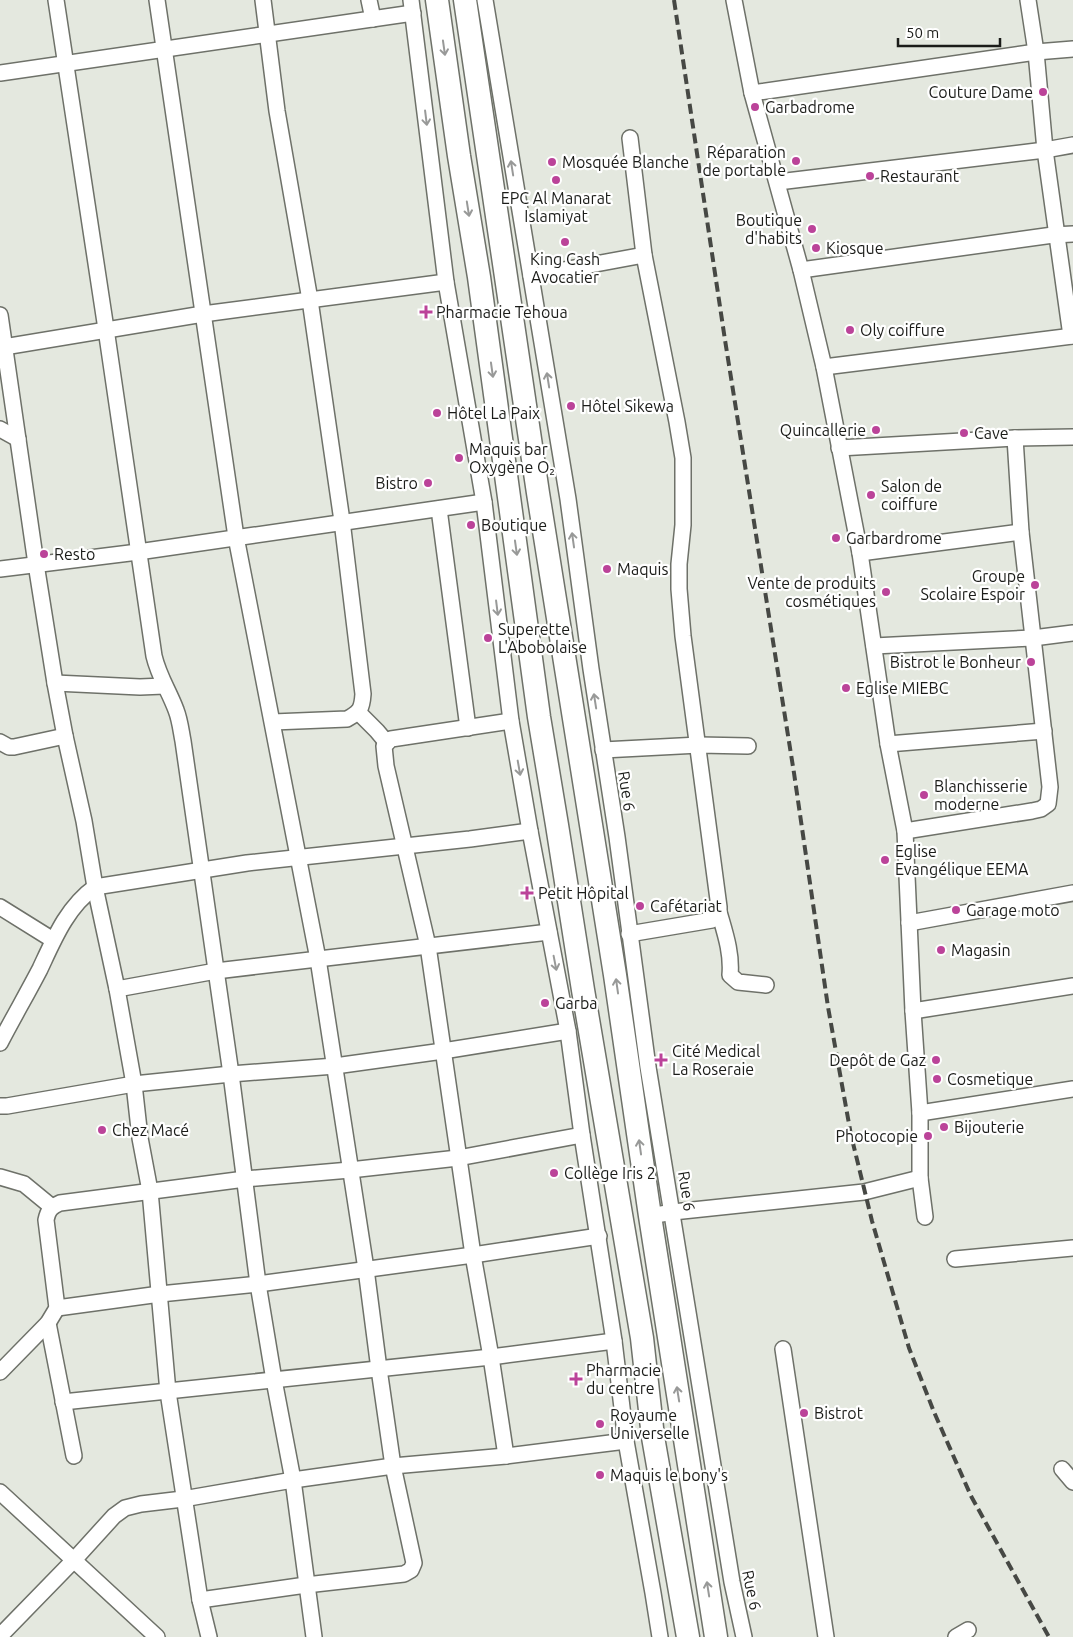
<svg xmlns="http://www.w3.org/2000/svg" width="1073" height="1637" viewBox="0 0 1073 1637" font-family="Ubuntu,sans-serif">
  <rect width="100%" height="100%" fill="#e4e8df"/>
  <g fill="none" stroke-linecap="round" stroke-linejoin="round">
    <defs>
      <g id="street">
        <path d="M 56,0 L 106,329 L 154,656 C 159,677 169,691 176,710 C 180,720 181,731 183,741 L 231,1074 L 258,1284 L 274,1380 L 293,1480 L 314,1637"/>
        <polyline points="157,0 236,537 318,959 366,1269 379,1369 393,1466 414,1563 411,1570 404,1574 306,1585 200,1600"/>
        <path d="M 263,0 L 277,111 L 310,300 L 342,521 L 363,694 C 362,709 360,712 347,719 L 273,722"/>
        <polyline points="369,0 373,19"/>
        <polyline points="411,0 446,282 484,502 511,721 530,831 568,1031 582,1135 614,1341 626,1441 653,1593 660,1637"/>
        <polyline points="485,0 568,499 591,669 617,837 648,1067 732,1582 744,1637"/>
        <polyline points="734,0 752,93 801,270 824,367 860,553 888,744 905,831 913,1011 920,1113 920,1178 925,1217"/>
        <polyline points="1028,0 1036,52 1045,150 1071,336"/>
        <polyline points="0,73 413,13"/>
        <polyline points="752,93 1036,52 1073,49"/>
        <polyline points="778,182 1045,150 1073,145"/>
        <polyline points="801,270 1053,235 1073,234"/>
        <polyline points="531,276 644,255"/>
        <polyline points="0,315 36,564 55,683 65,736 84,821 95,887 117,989 134,1084 140,1138 150,1191 168,1392 200,1600 209,1637"/>
        <polyline points="4,347 203,314 446,282"/>
        <polyline points="824,367 1073,336"/>
        <polyline points="0,429 18,439"/>
        <polyline points="839,448 1015,438 1073,437"/>
        <polyline points="439,509 468,728"/>
        <polyline points="860,553 1021,532"/>
        <polyline points="0,569 138,552 484,502"/>
        <polyline points="874,646 1033,638 1073,633"/>
        <polyline points="55,683 140,687 164,686"/>
        <polyline points="358,712 377,731 387,743"/>
        <polyline points="0,742 9,747 14,747 65,736"/>
        <polyline points="888,744 1044,731"/>
        <polyline points="603,750 699,745 748,746"/>
        <polyline points="905,831 1032,811 1041,809 1048,804 1050,787 1021,532 1015,438"/>
        <polyline points="0,907 53,940"/>
        <path d="M 719,912 C 725,933 732,953 730,975 L 738,982 L 766,985"/>
        <polyline points="909,923 1073,893"/>
        <polyline points="629,934 712,920 719,912 719,907 683,636 679,589 679,564 683,525 683,458 677,422 644,255 630,138"/>
        <polyline points="117,989 216,971 549,932"/>
        <polyline points="913,1011 1073,986"/>
        <path d="M 0,1043 C 13,1018 27,994 40,969 C 54,939 67,907 95,887 L 247,863 L 470,839 L 530,831"/>
        <polyline points="0,1106 7,1106 134,1084 231,1074 335,1066 443,1051 568,1031"/>
        <polyline points="920,1113 1073,1089"/>
        <polyline points="0,1177 24,1184 52,1207"/>
        <polyline points="650,1216 673,1212 864,1192 920,1178"/>
        <polyline points="955,1259 1073,1248"/>
        <polyline points="57,1308 160,1294 258,1284 473,1255 599,1236"/>
        <polyline points="48,1323 74,1456"/>
        <polyline points="783,1349 826,1637"/>
        <path d="M 0,1372 L 48,1323 L 57,1308 L 46,1220 C 48,1210 51,1207 60,1203 L 245,1179 L 350,1170 L 458,1158 L 582,1135"/>
        <polyline points="63,1402 491,1357 614,1341"/>
        <polyline points="506,1456 491,1357 473,1255 428,946 386,766 384,746 391,739 511,721"/>
        <polyline points="1062,1469 1073,1482"/>
        <polyline points="0,1492 157,1637"/>
        <polyline points="0,1636 74,1560 114,1516 125,1508 141,1504 183,1499 293,1480 393,1466 506,1456 626,1441"/>
        <polyline points="956,1637 968,1630"/>
      </g>
      <g id="primary">
        <polyline points="437,0 459,156 479,277 539,717 557,825 583,990 642,1338 653,1437 688,1637"/>
        <polyline points="465,0 538,493 615,975 650,1216 716,1637"/>
      </g>
    </defs>
    <use href="#street" stroke="#6e7169" stroke-width="18"/>
    <use href="#primary" stroke="#6e7169" stroke-width="25"/>
    <use href="#street" stroke="#fff" stroke-width="15"/>
    <use href="#primary" stroke="#fff" stroke-width="22"/>
    <polyline stroke="#464844" stroke-width="4" stroke-dasharray="10 5" stroke-linecap="butt" points="674,0 725,340 794,773 828,1007 851,1135 872,1221 909,1348 934,1412 971,1496 1049,1637"/>
  </g>
  <defs><path id="oneway-shaft" d="M-6 0H5M1.5-3L5.5 0L1.5 3" fill="none" stroke-width="1.6" stroke-linecap="round" stroke-linejoin="round" transform="scale(1.25)"/></defs>
  <g stroke="#989998">
    <use href="#oneway-shaft" transform="translate(444 48) rotate(82)"/>
    <use href="#oneway-shaft" transform="translate(426 118) rotate(83)"/>
    <use href="#oneway-shaft" transform="translate(512 168) rotate(-99)"/>
    <use href="#oneway-shaft" transform="translate(468 209) rotate(81)"/>
    <use href="#oneway-shaft" transform="translate(492 370) rotate(82)"/>
    <use href="#oneway-shaft" transform="translate(548 380) rotate(-99)"/>
    <use href="#oneway-shaft" transform="translate(573 540) rotate(-98)"/>
    <use href="#oneway-shaft" transform="translate(516 548) rotate(82)"/>
    <use href="#oneway-shaft" transform="translate(497 608) rotate(83)"/>
    <use href="#oneway-shaft" transform="translate(595 701) rotate(-99)"/>
    <use href="#oneway-shaft" transform="translate(519 768) rotate(80)"/>
    <use href="#oneway-shaft" transform="translate(555 963) rotate(79)"/>
    <use href="#oneway-shaft" transform="translate(617 986) rotate(-98)"/>
    <use href="#oneway-shaft" transform="translate(640 1147) rotate(-98)"/>
    <use href="#oneway-shaft" transform="translate(678 1394) rotate(-99)"/>
    <use href="#oneway-shaft" transform="translate(708 1589) rotate(-99)"/>
  </g>
  <g fill="#bb4399" stroke="#fff" stroke-width="2">
    <circle cx="1043" cy="92" r="5"/>
    <circle cx="755" cy="107" r="5"/>
    <circle cx="796" cy="161" r="5"/>
    <circle cx="552" cy="162" r="5"/>
    <circle cx="870" cy="176" r="5"/>
    <circle cx="556" cy="180" r="5"/>
    <circle cx="812" cy="229" r="5"/>
    <circle cx="565" cy="242" r="5"/>
    <circle cx="816" cy="248" r="5"/>
    <path d="M423.5 304.5h5v5h5v5h-5v5h-5v-5h-5v-5h5z"/>
    <circle cx="850" cy="330" r="5"/>
    <circle cx="571" cy="406" r="5"/>
    <circle cx="437" cy="413" r="5"/>
    <circle cx="876" cy="430" r="5"/>
    <circle cx="964" cy="433" r="5"/>
    <circle cx="459" cy="458" r="5"/>
    <circle cx="428" cy="483" r="5"/>
    <circle cx="871" cy="495" r="5"/>
    <circle cx="471" cy="525" r="5"/>
    <circle cx="836" cy="538" r="5"/>
    <circle cx="44" cy="554" r="5"/>
    <circle cx="607" cy="569" r="5"/>
    <circle cx="1035" cy="585" r="5"/>
    <circle cx="886" cy="592" r="5"/>
    <circle cx="488" cy="638" r="5"/>
    <circle cx="1031" cy="662" r="5"/>
    <circle cx="846" cy="688" r="5"/>
    <circle cx="924" cy="795" r="5"/>
    <circle cx="885" cy="860" r="5"/>
    <path d="M524.5 885.5h5v5h5v5h-5v5h-5v-5h-5v-5h5z"/>
    <circle cx="640" cy="906" r="5"/>
    <circle cx="956" cy="910" r="5"/>
    <circle cx="941" cy="950" r="5"/>
    <circle cx="545" cy="1003" r="5"/>
    <path d="M658.5 1052.5h5v5h5v5h-5v5h-5v-5h-5v-5h5z"/>
    <circle cx="936" cy="1060" r="5"/>
    <circle cx="937" cy="1079" r="5"/>
    <circle cx="944" cy="1127" r="5"/>
    <circle cx="102" cy="1130" r="5"/>
    <circle cx="928" cy="1136" r="5"/>
    <circle cx="554" cy="1173" r="5"/>
    <path d="M573.5 1371.5h5v5h5v5h-5v5h-5v-5h-5v-5h5z"/>
    <circle cx="804" cy="1413" r="5"/>
    <circle cx="600" cy="1424" r="5"/>
    <circle cx="600" cy="1475" r="5"/>
  </g>
  <g text-anchor="middle" dominant-baseline="central" stroke-width="4.5" stroke-linejoin="round" paint-order="stroke">
    <g font-size="16" fill="#1b1c19" stroke="#fff" text-anchor="start">
      <text x="1033" y="92" text-anchor="end">Couture Dame</text>
      <text x="765" y="107">Garbadrome</text>
      <text x="786" y="152" text-anchor="end">Réparation<tspan x="786" dy="18">de portable</tspan></text>
      <text x="562" y="162">Mosquée Blanche</text>
      <text x="880" y="176">Restaurant</text>
      <text x="556" y="198" text-anchor="middle">EPC Al Manarat<tspan x="556" dy="18">Islamiyat</tspan></text>
      <text x="802" y="220" text-anchor="end">Boutique<tspan x="802" dy="18">d'habits</tspan></text>
      <text x="826" y="248">Kiosque</text>
      <text x="565" y="259" text-anchor="middle">King Cash<tspan x="565" dy="18">Avocatier</tspan></text>
      <text x="436" y="312">Pharmacie Tehoua</text>
      <text x="860" y="330">Oly coiffure</text>
      <text x="581" y="406">Hôtel Sikewa</text>
      <text x="447" y="413">Hôtel La Paix</text>
      <text x="866" y="430" text-anchor="end">Quincallerie</text>
      <text x="974" y="433">Cave</text>
      <text x="469" y="449">Maquis bar<tspan x="469" dy="18">Oxygène O₂</tspan></text>
      <text x="418" y="483" text-anchor="end">Bistro</text>
      <text x="881" y="486">Salon de<tspan x="881" dy="18">coiffure</tspan></text>
      <text x="481" y="525">Boutique</text>
      <text x="846" y="538">Garbardrome</text>
      <text x="54" y="554">Resto</text>
      <text x="617" y="569">Maquis</text>
      <text x="1025" y="576" text-anchor="end">Groupe<tspan x="1025" dy="18">Scolaire Espoir</tspan></text>
      <text x="876" y="583" text-anchor="end">Vente de produits<tspan x="876" dy="18">cosmétiques</tspan></text>
      <text x="498" y="629">Superette<tspan x="498" dy="18">L'Abobolaise</tspan></text>
      <text x="1021" y="662" text-anchor="end">Bistrot le Bonheur</text>
      <text x="856" y="688">Eglise MIEBC</text>
      <text x="934" y="786">Blanchisserie<tspan x="934" dy="18">moderne</tspan></text>
      <text x="895" y="851">Eglise<tspan x="895" dy="18">Evangélique EEMA</tspan></text>
      <text x="538" y="893">Petit Hôpital</text>
      <text x="650" y="906">Cafétariat</text>
      <text x="966" y="910">Garage moto</text>
      <text x="951" y="950">Magasin</text>
      <text x="555" y="1003">Garba</text>
      <text x="672" y="1051">Cité Medical<tspan x="672" dy="18">La Roseraie</tspan></text>
      <text x="926" y="1060" text-anchor="end">Depôt de Gaz</text>
      <text x="947" y="1079">Cosmetique</text>
      <text x="954" y="1127">Bijouterie</text>
      <text x="112" y="1130">Chez Macé</text>
      <text x="918" y="1136" text-anchor="end">Photocopie</text>
      <text x="564" y="1173">Collège Iris 2</text>
      <text x="586" y="1370">Pharmacie<tspan x="586" dy="18">du centre</tspan></text>
      <text x="814" y="1413">Bistrot</text>
      <text x="610" y="1415">Royaume<tspan x="610" dy="18">Universelle</tspan></text>
      <text x="610" y="1475">Maquis le bony's</text>
    </g>
    <g font-size="16" fill="#1b1c19" stroke="#fff">
      <text transform="translate(627 791) rotate(81)">Rue 6</text>
      <text transform="translate(687 1191) rotate(81)">Rue 6</text>
      <text transform="translate(752 1590) rotate(78)">Rue 6</text>
    </g>
  </g>
  <path d="M898 38v8h102v-8" fill="none" stroke="#1b1c19" stroke-width="2.5"/>
  <text x="906" y="38" font-size="15" fill="#1b1c19" stroke="#ffffff" stroke-width="4" paint-order="stroke">50 m</text>
</svg>
